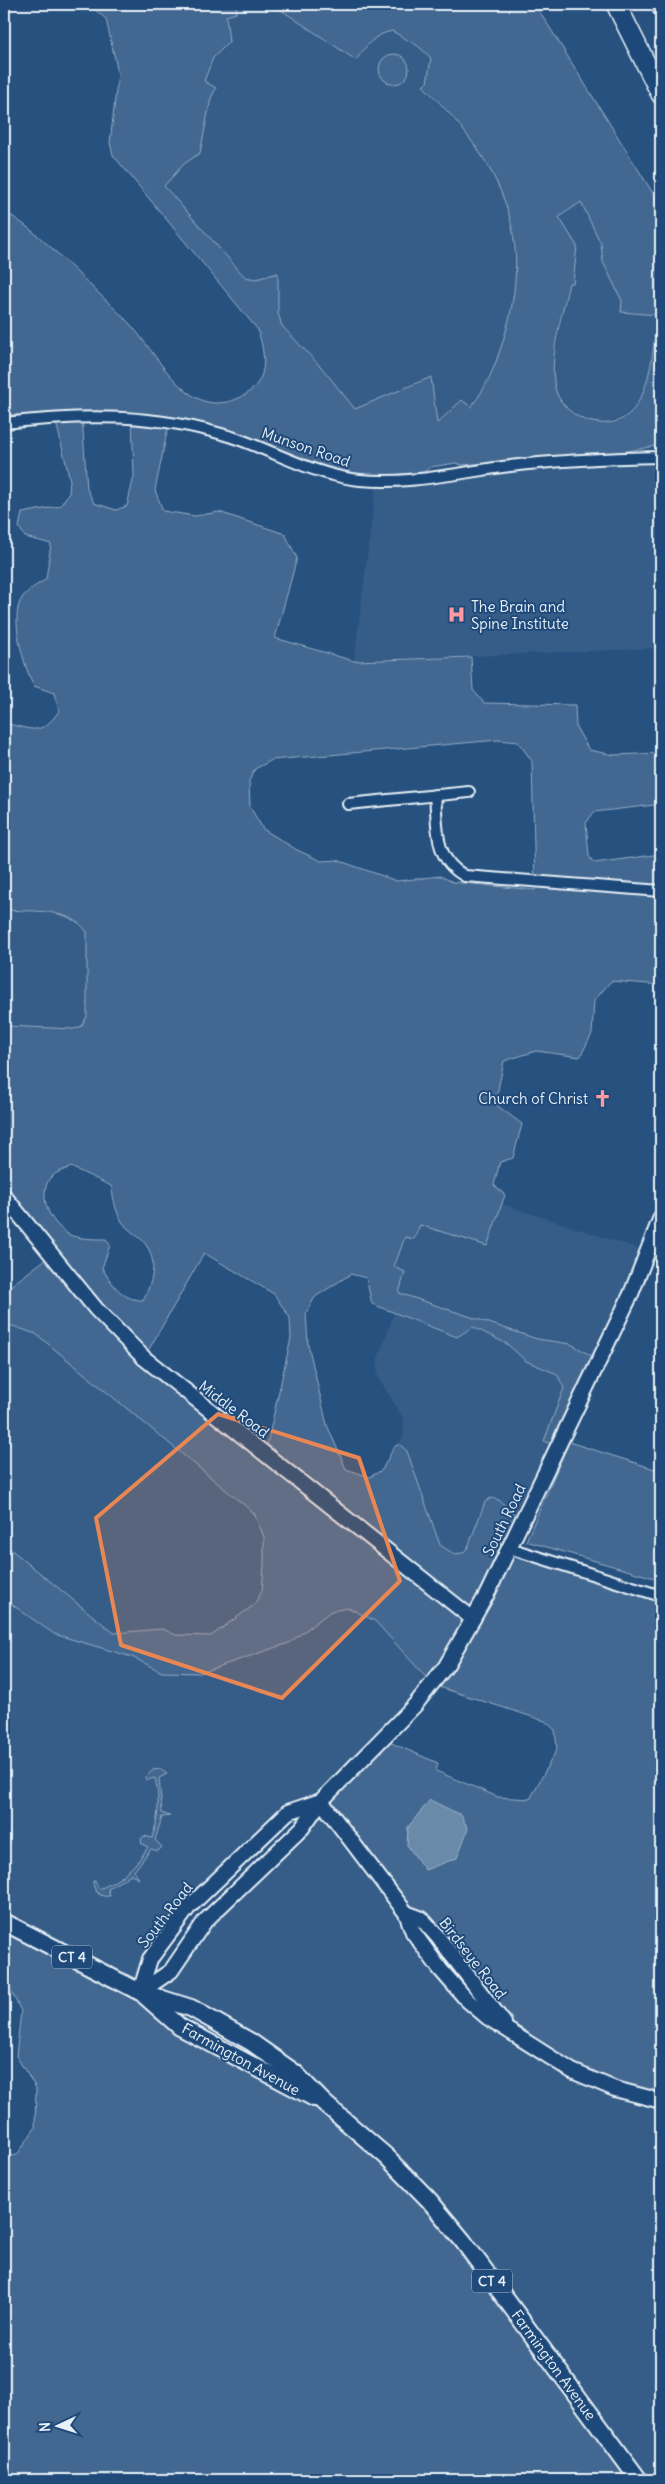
<svg xmlns="http://www.w3.org/2000/svg" width="665" height="2484" viewBox="0 0 665 2484" font-family="Delius,sans-serif">
  <rect width="100%" height="100%" fill="#27517f"/>
  <filter id="ink" filterUnits="userSpaceOnUse"><feTurbulence type="fractalNoise" baseFrequency=".02" numOctaves="2"/><feDisplacementMap in="SourceGraphic" scale="10" xChannelSelector="R" yChannelSelector="G"/><feConvolveMatrix kernelMatrix="1 2 1 2 8 2 1 2 1" color-interpolation-filters="sRGB"/></filter>
  <g filter="url(#ink)">
    <g fill="#355d88" fill-rule="evenodd">
      <polygon points="237,4 272,4 356,60 370,39 381,33 392,31 418,46 431,58 427,83 423,87 473,141 490,167 504,199 513,239 516,280 512,308 499,357 479,397 471,407 462,400 437,424 430,377 355,409 322,368 282,326 278,313 278,273 256,279 245,277 163,185 184,164 200,152 211,98 216,88 204,81 213,58 229,42 226,16"/>
      <polygon points="581,202 601,244 603,262 622,302 657,314 647,385 642,399 623,417 609,422 595,423 580,418 567,408 556,394 554,379 554,361 569,282 573,283 559,217"/>
      <polygon points="630,463 653,464 661,467 661,648 354,661 376,487 512,471"/>
      <polygon points="4,910 67,915 81,924 87,932 87,1016 82,1026 74,1029 4,1026"/>
      <polygon points="502,1204 649,1252 599,1360 571,1344 537,1339 398,1293 394,1267 405,1237 420,1225 487,1245"/>
      <polygon points="394,1313 457,1337 473,1327 507,1344 526,1361 557,1374 564,1389 559,1405 557,1447 522,1521 485,1502 468,1547 462,1553 454,1554 440,1545 407,1451 399,1444 404,1434 404,1420 377,1375 378,1358"/>
      <polygon points="4,1323 36,1334 254,1513 264,1537 264,1565 262,1591 254,1605 211,1636 176,1635 162,1629 114,1633 4,1544"/>
      <path d="M 4,1599 L 54,1634 L 132,1657 L 162,1672 L 200,1673 L 289,1643 L 331,1611 L 349,1608 L 375,1621 L 433,1685 L 322,1801 L 406,1913 L 413,1932 L 440,1969 L 467,2000 L 487,2017 L 572,2071 L 611,2088 L 661,2101 L 661,2480 L 638,2480 L 475,2258 L 429,2200 L 387,2157 L 323,2102 L 295,2073 L 251,2042 L 191,2008 L 140,1992 L 4,1922 ZM 321,1801 L 302,1828 L 205,1921 L 171,1971 L 140,1991 L 150,1959 L 188,1908 L 288,1812 Z"/>
    </g>
    <g fill="#436891" stroke="#96acc4" fill-rule="evenodd">
      <path d="M 88,4 L 237,4 L 236,13 L 226,16 L 229,42 L 213,58 L 204,81 L 216,88 L 211,98 L 200,153 L 184,164 L 164,186 L 245,277 L 256,279 L 278,273 L 278,313 L 282,326 L 322,368 L 355,409 L 431,377 L 437,423 L 462,400 L 471,407 C 489,385 498,358 506,331 C 535,227 496,158 423,86 L 427,83 L 431,58 L 418,46 L 392,31 C 373,35 367,45 356,60 L 272,4 L 535,4 L 661,206 L 661,445 L 628,451 L 462,465 L 456,463 L 431,467 L 424,472 L 377,476 L 372,481 L 358,480 L 257,446 L 169,423 L 155,490 L 163,511 L 195,516 L 219,512 L 285,534 L 297,558 L 275,638 L 354,661 L 471,657 L 473,690 L 484,703 L 575,705 L 576,727 L 589,750 L 614,755 L 661,753 L 661,809 L 655,805 L 594,812 L 586,823 L 589,856 L 594,863 L 661,854 L 661,985 L 611,981 L 594,1001 L 592,1034 L 580,1057 L 536,1051 L 504,1061 L 495,1104 L 522,1124 L 513,1158 L 500,1162 L 494,1185 L 505,1195 L 487,1246 L 420,1225 L 414,1239 L 405,1237 L 394,1267 L 405,1272 L 399,1293 L 537,1339 L 571,1344 L 599,1360 L 557,1447 L 544,1441 L 564,1388 L 557,1374 L 526,1361 L 507,1344 L 473,1327 L 457,1337 L 372,1304 L 366,1278 L 351,1274 L 315,1297 L 306,1313 L 308,1344 L 327,1425 L 346,1469 L 370,1477 L 382,1470 L 394,1447 L 399,1444 L 407,1451 L 440,1545 L 454,1554 L 463,1553 L 468,1547 L 485,1502 L 491,1498 L 499,1500 L 522,1521 L 509,1547 L 661,1596 L 661,2101 L 615,2089 L 508,2029 L 437,1936 L 406,1913 L 321,1801 L 382,1739 L 438,1763 L 436,1771 L 498,1797 L 530,1799 L 557,1749 L 555,1730 L 545,1721 L 433,1685 L 375,1621 L 349,1608 L 331,1611 L 289,1643 L 200,1673 L 162,1672 L 132,1657 L 54,1634 L 4,1599 L 4,1544 L 114,1633 L 162,1629 L 176,1635 L 211,1636 L 254,1605 L 262,1591 L 264,1565 L 264,1537 L 254,1513 L 36,1334 L 4,1323 L 4,1291 L 51,1255 L 4,1196 L 4,1026 L 74,1029 L 82,1026 L 87,1016 L 87,932 C 70,907 31,912 4,910 L 4,723 C 32,729 41,737 59,711 L 54,693 L 34,686 C 24,667 9,617 22,598 C 27,590 39,584 46,579 L 51,544 L 25,537 L 19,527 L 22,513 L 60,506 L 69,493 L 70,480 L 55,418 L 4,414 L 4,218 L 12,216 C 40,235 62,258 86,281 C 101,296 116,309 130,324 C 150,346 172,387 199,399 C 215,407 236,402 249,392 C 270,376 264,352 258,330 L 113,155 L 110,143 L 118,73 L 106,19 ZM 581,202 L 601,244 L 603,262 L 622,301 L 621,312 L 657,315 C 652,354 651,438 588,421 C 575,417 560,405 556,391 C 547,361 563,313 569,283 L 573,283 L 577,246 L 559,217 ZM 82,416 L 132,418 L 134,476 L 127,506 L 116,510 L 94,503 L 87,489 ZM 498,740 L 518,742 L 532,761 L 535,890 L 453,882 L 440,876 L 397,881 L 337,860 L 321,861 L 297,850 L 263,829 L 250,807 L 249,781 L 255,769 L 272,760 ZM 71,1167 L 111,1186 C 114,1199 115,1212 123,1223 C 128,1230 135,1234 141,1239 C 159,1257 154,1279 143,1300 C 123,1301 112,1284 102,1268 L 110,1245 L 106,1239 C 96,1239 76,1239 68,1234 C 51,1223 39,1201 48,1181 C 52,1173 64,1170 71,1167 ZM 204,1253 L 274,1294 L 290,1318 L 291,1338 L 265,1453 L 144,1358 Z"/>
      <circle cx="394" cy="69" r="15"/>
      <polygon points="569,1442 661,1471 661,1580 526,1541"/>
      <path d="M 160,1769 L 167,1774 L 159,1778 L 162,1813 L 170,1816 L 162,1817 L 155,1840 L 162,1847 L 158,1851 L 151,1849 L 134,1871 L 139,1879 L 131,1874 L 108,1889 L 110,1896 C 100,1898 93,1891 93,1881 L 95,1881 L 99,1889 C 120,1881 136,1866 148,1847 L 142,1844 L 141,1839 L 144,1836 L 152,1838 C 159,1818 160,1798 155,1778 L 147,1780 L 145,1778 L 153,1770 Z"/>
      <polygon points="4,1922 140,1992 180,2027 323,2102 404,2173 630,2480 4,2480 4,2157 17,2155 35,2128 36,2088 16,2056 21,2011 4,1977"/>
    </g>
    <polygon fill="#6b8aaa" stroke="#9db3c9" points="430,1800 461,1815 468,1829 457,1858 425,1870 407,1845 408,1827"/>
    <g fill="none" stroke-linecap="round" stroke-linejoin="round">
      <defs>
        <g id="street">
          <path d="M 4,423 C 83,414 154,413 232,437 C 274,451 316,476 360,480 C 410,485 461,472 510,466 C 560,460 611,458 661,457"/>
          <path d="M 435,795 C 438,827 433,859 465,876 L 661,891"/>
          <polyline points="348,804 469,792"/>
          <polyline points="509,1548 661,1596"/>
        </g>
        <g id="secondary">
          <polyline points="4,1196 96,1309 144,1358 473,1619"/>
          <polyline points="321,1801 406,1913 413,1932 440,1969 467,2000 487,2017 572,2071 615,2089 661,2101"/>
          <polyline points="406,1913 422,1919 437,1936 504,2023"/>
          <polyline points="140,1992 171,1971 205,1921 302,1828 321,1801 415,1705 446,1666 487,1594 631,1294 661,1217"/>
          <polyline points="140,1992 150,1959 188,1908 288,1812 321,1801"/>
        </g>
        <g id="primary">
          <polyline points="4,1922 140,1992 191,2008 251,2042 295,2073 323,2102 387,2157 429,2200 463,2241 639,2480"/>
          <polyline points="145,1996 180,2027 314,2098"/>
        </g>
        <g id="highway">
          <polyline points="616,4 661,94"/>
          <polyline points="660,4 661,6"/>
        </g>
      </defs>
      <use href="#street" stroke="#e8f1f8" stroke-width="14"/>
      <use href="#secondary" stroke="#e8f1f8" stroke-width="18"/>
      <use href="#primary" stroke="#e8f1f8" stroke-width="20"/>
      <use href="#highway" stroke="#e8f1f8" stroke-width="22"/>
      <use href="#street" stroke="#1f4a7a" stroke-width="10"/>
      <use href="#secondary" stroke="#1f4a7a" stroke-width="14"/>
      <use href="#primary" stroke="#1f4a7a" stroke-width="16"/>
      <use href="#highway" stroke="#1f4a7a" stroke-width="19"/>
    </g>
  </g>
  <path fill="#e88753" fill-opacity="0.2" stroke="#e88753" stroke-width="4" stroke-linejoin="round" d="M 218,1414 L 359,1458 L 400,1581 L 282,1698 L 121,1645 L 96,1518 Z"/>
  <defs>
    <symbol id="hospital-bare" viewBox="-9 -9 18 18"><path d="M-5-5h3v3.5h4V-5h3V5h-3V1.5h-4V5h-3Z" fill="#ff9aa2" stroke="#1f4a7a" stroke-width="2.5" paint-order="stroke"/></symbol>
    <symbol id="church-bare" viewBox="-9 -9 18 18"><path d="M-1.2-6h2.4v3.5h3.3v2.4h-3.3V6h-2.4V-.1h-3.3v-2.4h3.3Z" fill="#ff9aa2" stroke="#1f4a7a" stroke-width="2.5" paint-order="stroke"/></symbol>
  </defs>
  <g fill-rule="evenodd">
    <use href="#hospital-bare" x="444" y="602" width="25" height="25"/>
    <use href="#church-bare" x="590" y="1086" width="25" height="25"/>
  </g>
  <g text-anchor="middle" dominant-baseline="central" stroke-width="4" stroke-linejoin="round" paint-order="stroke">
    <g fill="#1f4a7a" stroke="#acbfd2" stroke-width="1">
      <rect x="52" y="1945.5" width="40" height="23" rx="4"/>
      <rect x="472" y="2269.5" width="40" height="23" rx="4"/>
    </g>
    <g font-size="14" font-weight="bold" fill="#e8f1f8">
      <text x="72" y="1957">CT 4</text>
      <text x="492" y="2281">CT 4</text>
    </g>
    <g font-size="15" fill="#e8f1f8" stroke="#1f4a7a">
      <text transform="translate(306 447) rotate(19)">Munson Road</text>
      <text transform="translate(234 1409) rotate(37)">Middle Road</text>
      <text transform="translate(504 1520) rotate(-64)">South Road</text>
      <text transform="translate(165 1915) rotate(-52)">South Road</text>
      <text transform="translate(473 1958) rotate(52)">Birdseye Road</text>
      <text transform="translate(241 2059) rotate(29)">Farmington Avenue</text>
      <text transform="translate(554 2365) rotate(54)">Farmington Avenue</text>
    </g>
    <g font-size="15" fill="#e8f1f8" stroke="#1f4a7a" text-anchor="start">
      <text x="471" y="606">The Brain and<tspan x="471" dy="17">Spine Institute</tspan></text>
      <text x="588" y="1098" text-anchor="end">Church of Christ</text>
    </g>
  </g>
  <rect width="665" height="2484" fill="none" stroke="#1f4a7a" stroke-width="20"/>
  <rect x="10" y="10" width="645" height="2464" fill="none" stroke="#e8f1f8" stroke-width="2" filter="url(#ink)"/>
  <g transform="translate(58 2426) rotate(266)" stroke="#1f4a7a" stroke-width="4" paint-order="stroke">
  <path d="M0-4L9 19L0 12L-9 19Z" fill="#e8f1f8"/>
  <text y="-8" font-size="14" font-weight="bold" text-anchor="middle" fill="#e8f1f8">N</text>
  </g>
</svg>
